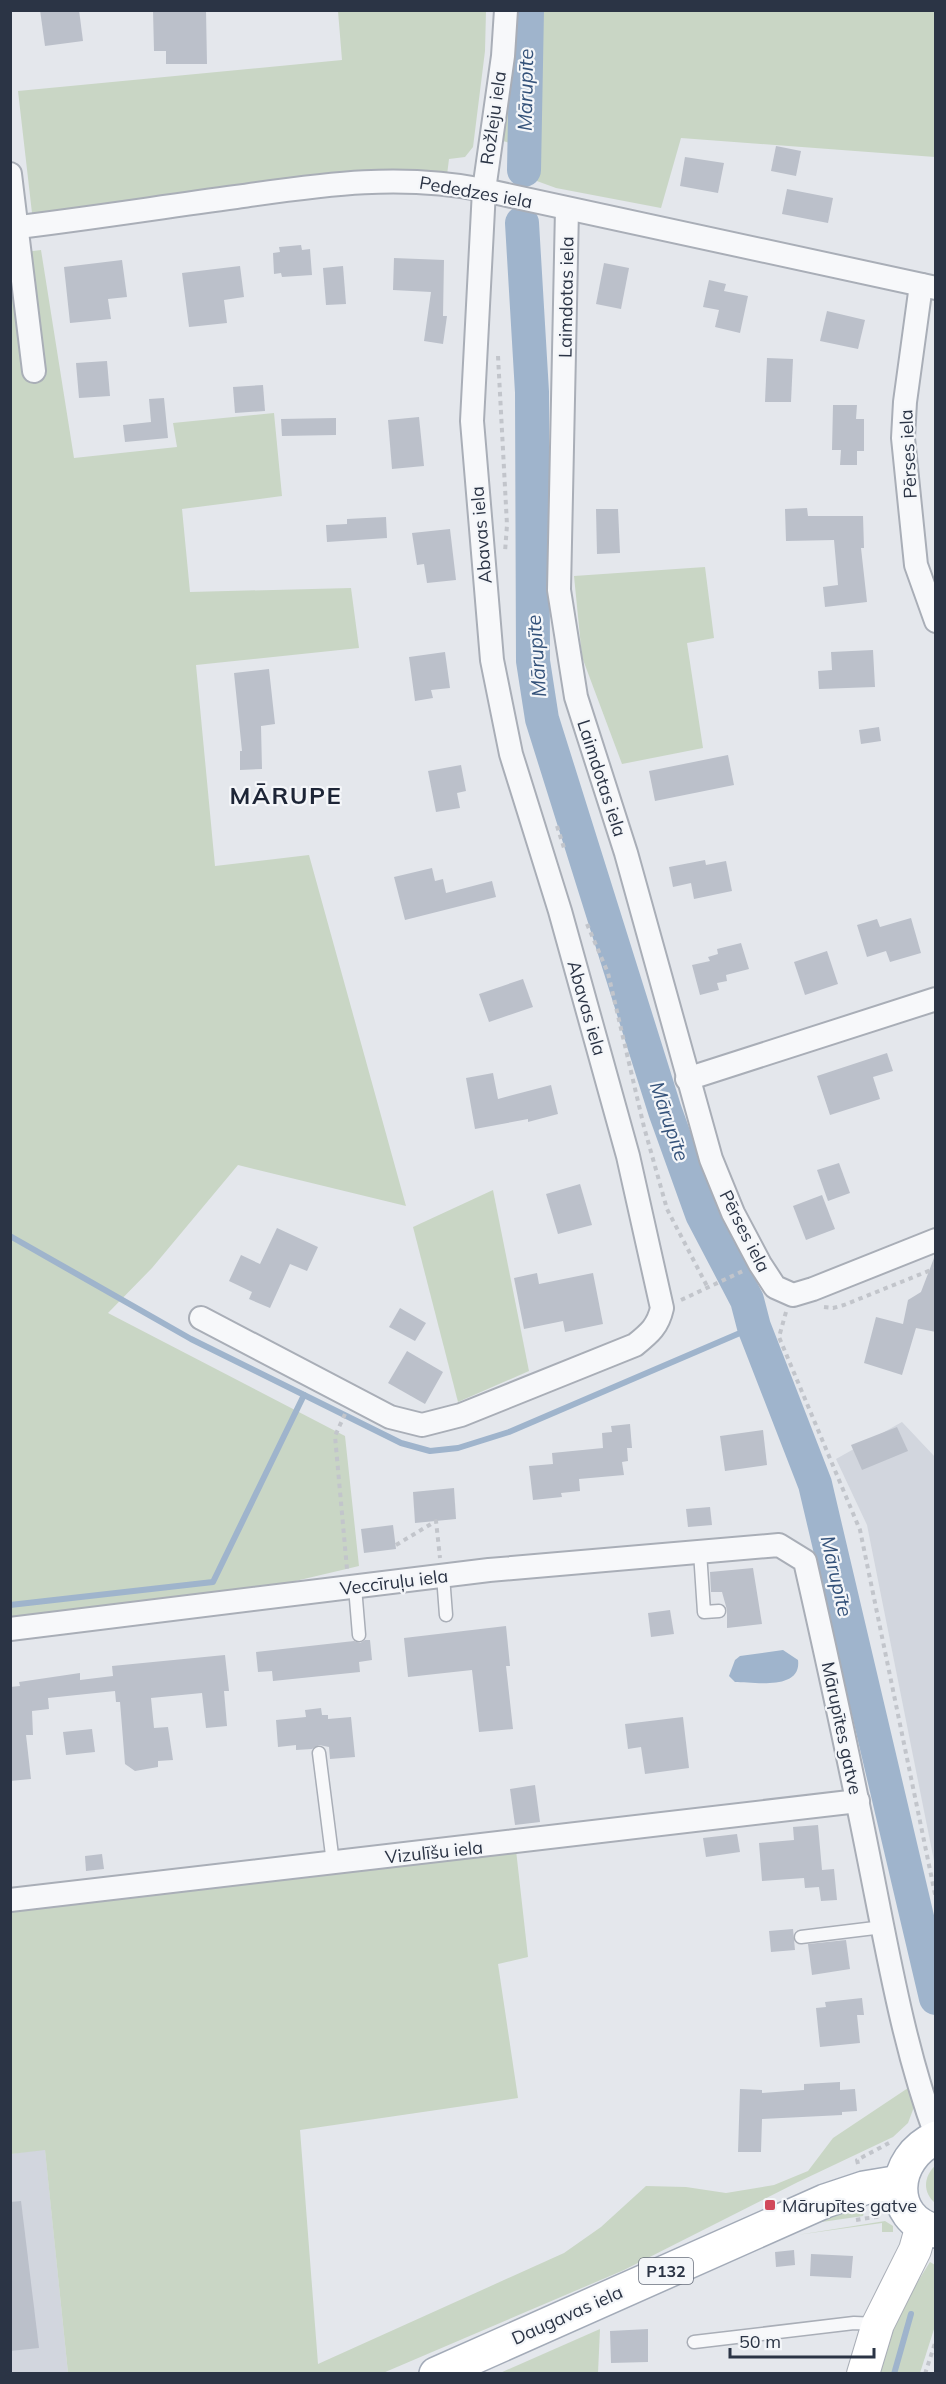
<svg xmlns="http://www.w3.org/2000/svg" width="946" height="2384" viewBox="0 0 946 2384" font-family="Mulish,sans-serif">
  <rect width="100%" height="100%" fill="#e4e7ec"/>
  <g fill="#d2d6de">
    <polygon points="902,1422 935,1457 935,1866 867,1525 836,1459"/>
    <polygon points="45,2149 68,2373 11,2373 10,2154"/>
  </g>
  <g fill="#c9d6c5">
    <polygon points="338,11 486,11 485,51 473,147 465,157 449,159 447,175 360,172 32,213 18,91 342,60"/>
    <polygon points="517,11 935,11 935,157 681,138 661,208 556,188 515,173 517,145 503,141 515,52"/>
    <polygon points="41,250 74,458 177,447 173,423 274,413 282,496 182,509 190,592 351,588 359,648 196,665 215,866 309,855 406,1206 238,1165 152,1268 108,1313 345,1436 359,1566 227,1597 10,1621 10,254"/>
    <polygon points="705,567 714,638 687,643 703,748 622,764 582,657 574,576"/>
    <polygon points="493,1190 529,1371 458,1402 413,1227"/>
    <polygon points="516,1850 528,1957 498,1964 518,2098 300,2130 318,2364 564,2253 601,2227 646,2186 686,2187 726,2193 774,2185 808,2171 833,2138 908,2088 914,2107 908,2123 893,2137 798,2182 624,2270 383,2373 68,2373 45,2150 11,2154 10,1911"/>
    <path d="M 935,2166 L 935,2203 C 923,2193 923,2177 935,2166 Z"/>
    <polygon points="865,2207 863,2216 808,2224"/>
    <polygon points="885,2221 893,2226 893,2232 882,2232 882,2223 797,2235"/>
    <polygon points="930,2262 935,2265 935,2326 920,2373 876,2374 902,2307"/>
    <polygon points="600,2329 598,2373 500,2373"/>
  </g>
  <path fill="#9fb4cc" d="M 783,1650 L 798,1660 C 802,1691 753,1682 735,1682 L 729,1676 L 735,1660 L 740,1656 Z"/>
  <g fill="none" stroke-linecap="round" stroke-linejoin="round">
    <g stroke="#9fb4cc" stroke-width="6">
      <polyline points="10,1236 191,1339 401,1443 430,1451 458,1448 509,1432 754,1327"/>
      <polyline points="10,1605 213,1582 304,1395"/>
      <polyline points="894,2374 911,2314"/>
    </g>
    <g stroke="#9fb4cc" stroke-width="34">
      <polyline points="524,170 527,10"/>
      <polyline points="522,223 532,392 533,661 542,719 665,1111 702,1214 747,1300 754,1327 815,1484 936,1998"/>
    </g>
  </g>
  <g fill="#bbc0ca">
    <polygon points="40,10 79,10 83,41 45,46"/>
    <polygon points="153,10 206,10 207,64 166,64 166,51 154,51"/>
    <polygon points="776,146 801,151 796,176 771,171"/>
    <polygon points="685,157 724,163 718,193 680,186"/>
    <polygon points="787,189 833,198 828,223 782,214"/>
    <polygon points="301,245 302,250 310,249 312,275 282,277 281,273 274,274 273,253 280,252 279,247"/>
    <polygon points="394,258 444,260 443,316 447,316 443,344 424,341 431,292 393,290"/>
    <polygon points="122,260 127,297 108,299 111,319 70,323 64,267"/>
    <polygon points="604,263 629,268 621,309 596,304"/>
    <polygon points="240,266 244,297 224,300 227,323 189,327 182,273"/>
    <polygon points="343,266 346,304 326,305 323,268"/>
    <polygon points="709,280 726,284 724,291 748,296 740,333 715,327 719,310 703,307"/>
    <polygon points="827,311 865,320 858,349 820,341"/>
    <polygon points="767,358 793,359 791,402 765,402"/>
    <polygon points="107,361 110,396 79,398 76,363"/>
    <polygon points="263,385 265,411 235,413 233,387"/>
    <polygon points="164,398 168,438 125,442 123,425 151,422 149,399"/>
    <polygon points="833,405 857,405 856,419 864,419 864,451 857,451 857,465 840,465 841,450 832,450"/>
    <polygon points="419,417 424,466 392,469 388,420"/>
    <polygon points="336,418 336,435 282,436 281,419"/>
    <polygon points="807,508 808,516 863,516 864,548 861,548 867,602 825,607 823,587 838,585 834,540 786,541 785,509"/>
    <polygon points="596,509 618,509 620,553 597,554"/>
    <polygon points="386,517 387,538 327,542 326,525 347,524 347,519"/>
    <polygon points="450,529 456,580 427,583 424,564 417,565 412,533"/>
    <polygon points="873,650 875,687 819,689 818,671 832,670 831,652"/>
    <polygon points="445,652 450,688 431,690 433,698 415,701 409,657"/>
    <polygon points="269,669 275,724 261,726 262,769 240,770 240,751 242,751 234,673"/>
    <polygon points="879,727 881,741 861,744 859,730"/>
    <polygon points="728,755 734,785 655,801 649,771"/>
    <polygon points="461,765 466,791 457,793 460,808 436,812 428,771"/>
    <polygon points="705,860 706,865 726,861 732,891 694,899 691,883 673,887 669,867"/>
    <polygon points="432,868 435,881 443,879 446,893 492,881 496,897 405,920 394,877"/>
    <polygon points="911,918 921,953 890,962 886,951 867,957 857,925 877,919 880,927"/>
    <polygon points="741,943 749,969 726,975 727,981 717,983 719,990 700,995 692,965 710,961 708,957 718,954 717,949"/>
    <polygon points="827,951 838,984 805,995 794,962"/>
    <polygon points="523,979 533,1007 489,1022 479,994"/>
    <polygon points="887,1053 893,1071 873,1077 880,1099 830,1115 817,1076"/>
    <polygon points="493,1073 498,1099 551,1085 558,1114 528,1122 528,1119 475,1129 466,1078"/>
    <polygon points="839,1163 850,1193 828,1201 817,1170"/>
    <polygon points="580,1184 592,1225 558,1234 546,1194"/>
    <polygon points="822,1195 835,1229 806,1240 793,1206"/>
    <polygon points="277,1228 318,1247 307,1271 290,1264 270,1308 249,1299 252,1292 229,1281 241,1255 260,1264"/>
    <polygon points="934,1258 936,1332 916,1328 902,1375 864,1363 876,1317 903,1324 908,1300 921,1292"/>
    <polygon points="537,1273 539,1284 593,1273 603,1324 565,1332 563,1321 524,1329 514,1278"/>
    <polygon points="400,1308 426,1323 415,1341 389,1327"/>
    <polygon points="407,1351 443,1372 425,1404 388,1383"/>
    <polygon points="630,1424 632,1448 627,1448 628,1461 622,1462 624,1475 579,1479 580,1491 561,1493 562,1497 533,1500 529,1466 553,1464 552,1453 603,1448 602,1433 612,1432 611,1426"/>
    <polygon points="897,1427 908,1451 862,1470 851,1445"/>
    <polygon points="763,1430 767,1465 725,1471 720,1436"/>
    <polygon points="454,1488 456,1519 415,1523 413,1492"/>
    <polygon points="710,1507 712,1525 688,1527 686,1509"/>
    <polygon points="393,1525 396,1549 364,1553 361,1529"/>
    <polygon points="753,1568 762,1624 727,1628 727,1610 722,1592 711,1592 710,1572"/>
    <polygon points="670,1610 674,1634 651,1637 648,1613"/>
    <polygon points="506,1626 510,1666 506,1666 513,1729 479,1732 472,1670 408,1677 404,1638"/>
    <polygon points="365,1640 370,1640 372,1660 359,1662 360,1672 273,1681 272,1671 258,1672 256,1652 354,1641 360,1643"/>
    <polygon points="225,1655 229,1691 224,1691 227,1726 206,1728 202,1693 151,1698 154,1728 168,1727 173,1760 158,1761 158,1767 135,1771 125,1764 120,1702 116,1702 115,1691 48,1698 49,1709 32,1711 33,1735 26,1735 31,1779 10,1781 10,1687 20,1686 19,1682 80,1673 80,1680 113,1676 112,1666"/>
    <polygon points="321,1708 322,1715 328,1715 328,1719 351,1717 355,1757 330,1759 329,1747 319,1745 312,1749 296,1750 296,1745 278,1747 276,1720 306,1717 305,1710"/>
    <polygon points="683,1717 689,1768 645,1774 641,1747 628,1749 625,1724"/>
    <polygon points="92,1729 95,1752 66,1755 63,1732"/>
    <polygon points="535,1785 540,1822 515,1825 510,1789"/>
    <polygon points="818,1825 822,1870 834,1869 837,1900 821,1901 819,1887 805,1888 804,1878 762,1881 759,1843 794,1840 793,1827"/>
    <polygon points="737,1834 740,1852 706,1857 703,1838"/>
    <polygon points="102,1854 104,1869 86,1871 85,1856"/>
    <polygon points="793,1929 795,1950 771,1952 769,1931"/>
    <polygon points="846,1940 850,1969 812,1975 808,1944"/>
    <polygon points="862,1998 864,2015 857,2015 860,2043 820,2047 816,2008 826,2007 825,2002"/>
    <polygon points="840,2082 840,2090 855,2089 857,2111 842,2112 842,2115 762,2119 761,2152 738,2152 740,2089 762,2090 762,2093 804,2090 804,2084"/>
    <polygon points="21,2201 39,2348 10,2351 10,2202"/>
    <polygon points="794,2250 795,2265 776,2267 775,2252"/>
    <polygon points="811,2254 853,2256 851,2278 810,2276"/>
    <polygon points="648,2329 648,2362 611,2363 610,2331"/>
  </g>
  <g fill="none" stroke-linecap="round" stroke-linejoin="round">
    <defs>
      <g id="lane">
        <polyline points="700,1552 704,1612 719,1611"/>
        <polyline points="443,1576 446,1615"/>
        <polyline points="355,1587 359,1635"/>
        <polyline points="319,1753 333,1863"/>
        <polyline points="801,1937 883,1927"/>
        <polyline points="694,2342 854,2323 878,2324"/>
      </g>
      <g id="street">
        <polyline points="10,174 34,371"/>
        <polyline points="567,209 559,590 576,697 626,853 711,1159 733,1213 760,1264 775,1287 793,1295 813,1289 936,1240"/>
        <path d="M 10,228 C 86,219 161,207 236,197 C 321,185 397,173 484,190 L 936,288"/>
        <polyline points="921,285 905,402 903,438 916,565 936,621"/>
        <polyline points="687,1079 936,999"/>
        <path d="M 201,1318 L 390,1417 L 422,1425 L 461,1415 L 635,1345 C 650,1333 658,1326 662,1308 L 628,1156 L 560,911 L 511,754 L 492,660 L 472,421 L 484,190 L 503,56 L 506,10"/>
        <path d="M 10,1629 L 489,1570 L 779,1545 L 805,1561 C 828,1662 850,1763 870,1864 C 888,1954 904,2048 936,2135"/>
        <polyline points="10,1900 858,1801"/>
      </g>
      <polyline id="secondary" points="863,2374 878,2324 915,2250 922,2225"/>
      <g id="primary">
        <path d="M 936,2138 C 891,2158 887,2219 936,2231"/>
        <polyline points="436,2374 825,2201 864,2188 900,2182"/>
      </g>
    </defs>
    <use href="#lane" stroke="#a9aeb7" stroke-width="15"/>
    <use href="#street" stroke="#a9aeb7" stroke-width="26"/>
    <use href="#secondary" stroke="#a9aeb7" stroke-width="34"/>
    <use href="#primary" stroke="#a3abb8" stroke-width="36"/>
    <g stroke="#c2c5cb" stroke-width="4" stroke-dasharray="4.5 4.5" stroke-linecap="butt">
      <polyline points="498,356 507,525 505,552"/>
      <polyline points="557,826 565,851"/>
      <polyline points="587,924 608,973 644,1127 667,1209 708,1288"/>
      <polyline points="681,1300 743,1271"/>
      <polyline points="824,1307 833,1308 844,1305 936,1268"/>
      <polyline points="786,1312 779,1337 860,1530 936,1899"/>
      <polyline points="345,1414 335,1436 347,1569"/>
      <polyline points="396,1545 436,1521 440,1558"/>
      <polyline points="858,2164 857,2160 889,2143"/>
      <polyline points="856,2220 881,2216"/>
      <polyline points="925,2374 936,2340"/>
    </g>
    <use href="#lane" stroke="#f7f8fa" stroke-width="12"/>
    <use href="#street" stroke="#f7f8fa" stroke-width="22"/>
    <use href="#secondary" stroke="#fff" stroke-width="32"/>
    <use href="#primary" stroke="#fff" stroke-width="33"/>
  </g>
  <rect fill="#d1495b" stroke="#f4f6f9" stroke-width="2" x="764" y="2199" width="12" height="12" rx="3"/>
  <g text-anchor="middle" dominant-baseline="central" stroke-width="4.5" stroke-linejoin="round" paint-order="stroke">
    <rect fill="#f4f6f9" stroke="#676e7b" stroke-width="1.5" x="639" y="2258" width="54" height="26" rx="4.5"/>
    <g font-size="16" font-weight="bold" fill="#2b3445">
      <text x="666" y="2271">P132</text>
    </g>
    <g font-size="18" fill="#2b3445" stroke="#f4f6f9">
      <text transform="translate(493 118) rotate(-82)">Rožleju iela</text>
      <text transform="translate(476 192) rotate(10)">Pededzes iela</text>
      <text transform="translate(566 297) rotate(-89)">Laimdotas iela</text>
      <text transform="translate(908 454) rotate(-93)">Pērses iela</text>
      <text transform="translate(481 535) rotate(-95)">Abavas iela</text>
      <text transform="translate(602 778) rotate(72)">Laimdotas iela</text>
      <text transform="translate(587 1008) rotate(74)">Abavas iela</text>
      <text transform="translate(745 1231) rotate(63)">Pērses iela</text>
      <text transform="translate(394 1582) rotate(-7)">Veccīruļu iela</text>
      <text transform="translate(842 1728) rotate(78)">Mārupītes gatve</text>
      <text transform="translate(434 1852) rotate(-6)">Vizulīšu iela</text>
      <text transform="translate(567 2315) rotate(-24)">Daugavas iela</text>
    </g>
    <g font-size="18" fill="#2b3445" stroke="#f4f6f9" text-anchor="start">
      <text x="782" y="2205">Mārupītes gatve</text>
    </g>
    <g font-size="20" font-style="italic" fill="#34527a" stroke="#f4f6f9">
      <text transform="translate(525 90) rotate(-89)">Mārupīte</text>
      <text transform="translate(536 656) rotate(-94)">Mārupīte</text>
      <text transform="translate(670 1121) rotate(71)">Mārupīte</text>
      <text transform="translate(837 1576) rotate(77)">Mārupīte</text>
    </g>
    <g font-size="24" font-weight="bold" letter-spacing="1.5" fill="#1d2536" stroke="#f4f6f9">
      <text x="286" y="795">MĀRUPE</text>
    </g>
  </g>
  <rect width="946" height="2384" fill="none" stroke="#2b3445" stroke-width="24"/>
  <path d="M730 2348v9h144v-9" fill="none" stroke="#2b3445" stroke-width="3"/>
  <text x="739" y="2348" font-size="18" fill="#2b3445" stroke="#f4f6f9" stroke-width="4.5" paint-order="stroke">50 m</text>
</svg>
